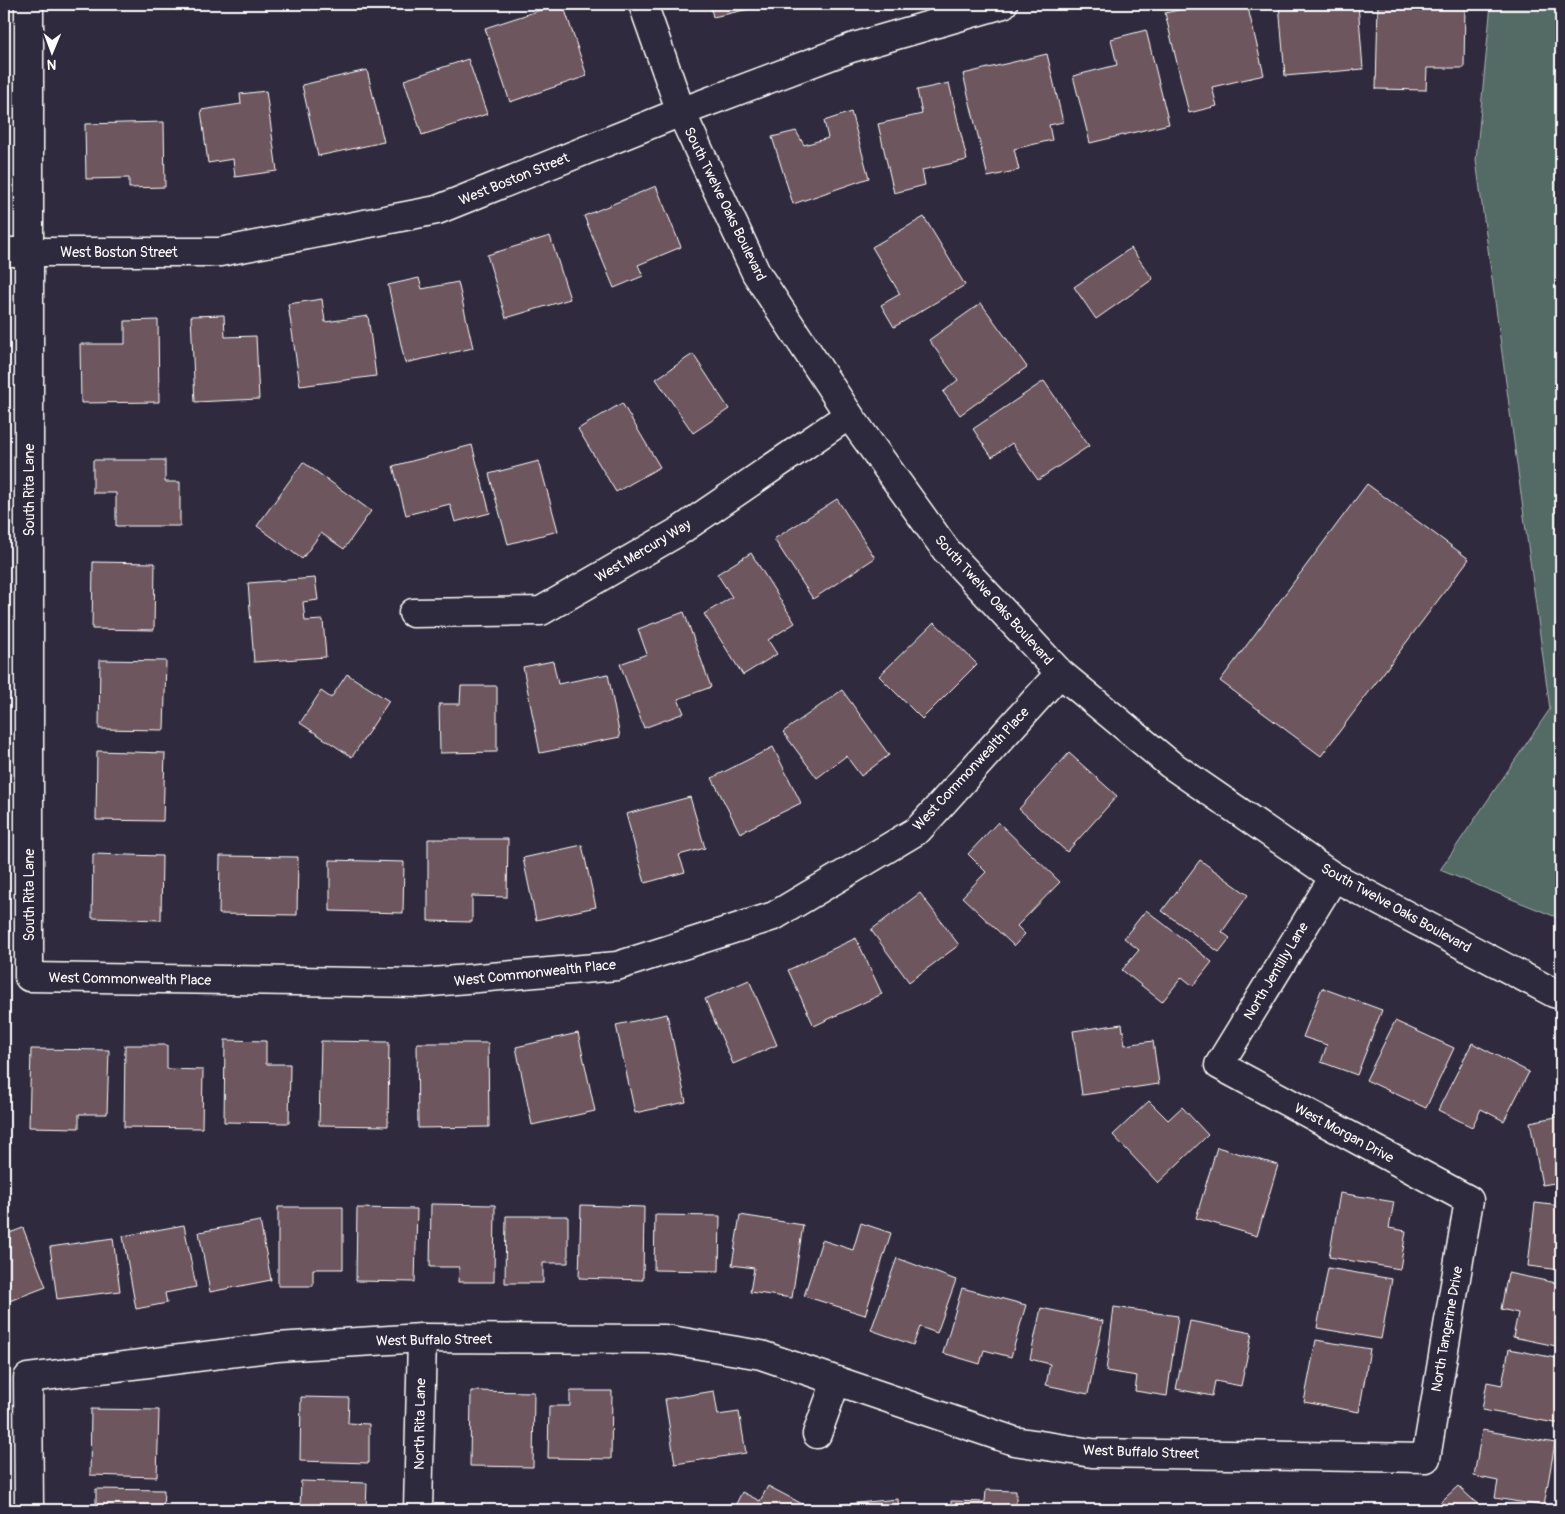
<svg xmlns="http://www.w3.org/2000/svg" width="1565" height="1514" viewBox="0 0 1565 1514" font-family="Pangolin,sans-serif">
  <rect width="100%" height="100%" fill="#2f2a3d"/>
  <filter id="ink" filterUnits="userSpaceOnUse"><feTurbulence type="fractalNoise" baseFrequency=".02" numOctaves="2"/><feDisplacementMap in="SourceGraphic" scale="10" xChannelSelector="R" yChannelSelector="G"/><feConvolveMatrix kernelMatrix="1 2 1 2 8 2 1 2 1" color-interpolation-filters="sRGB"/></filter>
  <g filter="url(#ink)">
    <polygon fill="#536a65" stroke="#a9b4b2" points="1491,4 1561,4 1561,919 1440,870 1550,709 1476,160"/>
    <g fill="#6e575e" stroke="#fff">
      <polygon points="80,4 157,4 157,7 80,8"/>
      <polygon points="559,4 563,4 587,76 510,102 485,28"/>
      <polygon points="710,4 772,4 713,17"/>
      <polygon points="1205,4 1247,4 1264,75 1212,87 1217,106 1189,113 1165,13"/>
      <polygon points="1279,4 1358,4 1363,69 1285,76"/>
      <polygon points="1378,4 1465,4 1464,68 1427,68 1426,90 1376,89"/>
      <polygon points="1146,30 1169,124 1090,143 1073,76 1117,65 1111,39"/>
      <polygon points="1047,54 1063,122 1049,125 1052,140 1014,149 1019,170 988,177 963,74"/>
      <polygon points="468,59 487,114 422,135 404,80"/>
      <polygon points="367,70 384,142 318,156 302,85"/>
      <polygon points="949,83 967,160 922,170 925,185 894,193 878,124 922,114 917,90"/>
      <polygon points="266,91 277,171 235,177 233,159 208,163 201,110 241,104 240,94"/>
      <polygon points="851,112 869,178 793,204 772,137 796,131 804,145 828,138 824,121"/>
      <polygon points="164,122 165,187 129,188 129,178 86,179 85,124"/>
      <polygon points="656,186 681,247 638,265 643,276 614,288 584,216"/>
      <polygon points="924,217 965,285 894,327 881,305 900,294 872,247"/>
      <polygon points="550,236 570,299 506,318 487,255"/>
      <polygon points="1131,248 1153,279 1096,319 1074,287"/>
      <polygon points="419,278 422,289 458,282 473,348 405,363 388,285"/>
      <polygon points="322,299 325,322 368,316 376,376 300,386 288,304"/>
      <polygon points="981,303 1027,367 960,415 943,392 958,380 929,340"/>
      <polygon points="224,315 225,337 256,336 259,399 195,402 191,316"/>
      <polygon points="158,320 159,402 81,403 80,344 125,344 125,321"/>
      <polygon points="693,354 729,409 693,433 656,379"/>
      <polygon points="1044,381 1089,446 1038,480 1012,443 992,457 973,429"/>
      <polygon points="622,403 660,467 616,492 578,429"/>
      <polygon points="472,445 490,513 455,522 450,504 406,515 393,466"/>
      <polygon points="93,460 165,460 165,482 180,482 180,526 116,526 116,493 93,493"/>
      <polygon points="539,461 558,531 508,544 489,474"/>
      <polygon points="303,462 371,511 344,549 321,533 302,559 257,526"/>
      <polygon points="1367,484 1469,559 1321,756 1220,681"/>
      <polygon points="837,499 875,558 813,599 774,539"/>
      <polygon points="751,553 795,623 768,640 777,654 743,675 704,614 732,597 717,574"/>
      <polygon points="93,562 155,563 154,630 92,629"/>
      <polygon points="315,578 318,600 303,602 305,621 323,620 326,657 254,662 248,583"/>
      <polygon points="684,612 711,687 678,699 684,713 644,728 620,664 647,654 638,629"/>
      <polygon points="934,622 977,664 922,719 879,676"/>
      <polygon points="100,660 166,661 164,730 99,729"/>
      <polygon points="553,661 558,684 608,674 620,737 540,753 523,667"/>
      <polygon points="347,674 389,701 352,757 300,723 321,691 331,698"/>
      <polygon points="461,686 497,686 497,752 440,753 439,704 460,704"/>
      <polygon points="842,690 889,755 861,776 846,756 817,778 783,732"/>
      <polygon points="773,747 801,803 740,833 712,778"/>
      <polygon points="97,751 165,753 163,821 96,820"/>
      <polygon points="1069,753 1117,796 1067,852 1019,809"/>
      <polygon points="690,797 705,848 679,855 685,872 645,883 626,814"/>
      <polygon points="998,822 1060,882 1017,926 1025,934 1014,946 962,897 986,872 968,854"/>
      <polygon points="428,839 508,839 507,897 472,896 472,922 428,921"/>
      <polygon points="582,845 596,907 536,920 523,858"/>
      <polygon points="93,854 162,856 161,920 92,918"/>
      <polygon points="220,856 298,857 297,915 219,914"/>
      <polygon points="330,860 404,862 403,913 330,911"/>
      <polygon points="1200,860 1248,895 1222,932 1230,938 1219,952 1162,911"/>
      <polygon points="920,893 959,945 909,982 871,930"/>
      <polygon points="1146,910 1212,962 1193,986 1182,977 1162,1002 1122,970 1139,950 1124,938"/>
      <polygon points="856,938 882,994 814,1026 788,970"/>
      <polygon points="749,980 777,1045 733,1064 705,999"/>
      <polygon points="1322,988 1382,1010 1357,1075 1321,1062 1327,1045 1303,1037"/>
      <polygon points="667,1014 686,1102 635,1113 616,1025"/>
      <polygon points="1395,1021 1454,1048 1426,1108 1366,1080"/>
      <polygon points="1122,1024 1125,1045 1153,1041 1159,1084 1082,1095 1073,1031"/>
      <polygon points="578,1033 595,1111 532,1125 516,1047"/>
      <polygon points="225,1040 266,1041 266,1064 290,1064 289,1123 224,1122"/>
      <polygon points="321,1041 389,1042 388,1126 319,1125"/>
      <polygon points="417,1043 488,1043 489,1127 418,1128"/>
      <polygon points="1472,1043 1529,1072 1504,1121 1481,1109 1472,1127 1438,1110"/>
      <polygon points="125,1045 167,1045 167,1069 203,1070 202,1128 124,1127"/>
      <polygon points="31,1049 109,1050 107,1114 79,1114 79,1128 29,1127"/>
      <polygon points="1149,1101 1168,1120 1182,1107 1208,1135 1158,1183 1113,1135"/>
      <polygon points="1561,1116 1561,1182 1542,1185 1530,1122"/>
      <polygon points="1217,1147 1278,1165 1257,1236 1196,1218"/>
      <polygon points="1340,1193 1394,1202 1389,1228 1406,1231 1400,1269 1329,1257"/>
      <polygon points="1535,1203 1561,1206 1561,1270 1528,1266"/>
      <polygon points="431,1204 495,1205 494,1282 458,1282 459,1267 430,1267"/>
      <polygon points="581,1205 644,1207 643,1280 579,1278"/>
      <polygon points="278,1207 343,1207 343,1269 313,1269 313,1286 278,1286"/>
      <polygon points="357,1208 417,1209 415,1282 356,1281"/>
      <polygon points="655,1215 720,1216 719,1271 654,1270"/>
      <polygon points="740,1215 803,1225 792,1298 750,1292 754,1268 732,1265"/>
      <polygon points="506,1216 568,1216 568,1263 543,1263 543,1283 505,1283"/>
      <polygon points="260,1221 271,1280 210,1292 199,1232"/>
      <polygon points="861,1223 891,1233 865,1315 804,1296 822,1240 853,1250"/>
      <polygon points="184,1225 196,1287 165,1293 167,1303 136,1309 123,1236"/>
      <polygon points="23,1228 46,1287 4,1303 4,1235"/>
      <polygon points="113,1238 120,1291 57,1299 50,1247"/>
      <polygon points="897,1258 956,1280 937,1333 920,1327 913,1345 871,1330"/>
      <polygon points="1328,1268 1392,1279 1381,1339 1317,1328"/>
      <polygon points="1508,1273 1561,1284 1561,1347 1513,1337 1518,1313 1501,1309"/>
      <polygon points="962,1288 1026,1305 1011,1357 984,1350 980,1364 943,1353"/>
      <polygon points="1114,1307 1178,1316 1167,1396 1135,1391 1137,1376 1106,1371"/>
      <polygon points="1041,1308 1103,1321 1088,1394 1046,1385 1050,1364 1030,1359"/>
      <polygon points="1190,1321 1252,1333 1241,1386 1215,1381 1212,1396 1176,1389"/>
      <polygon points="1316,1340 1370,1349 1359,1412 1304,1402"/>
      <polygon points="1509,1349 1561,1359 1561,1424 1482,1410 1487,1382 1502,1385"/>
      <polygon points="471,1391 534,1392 533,1467 470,1466"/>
      <polygon points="570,1391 612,1391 611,1459 548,1458 549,1406 570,1406"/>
      <polygon points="714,1391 718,1415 739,1412 746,1453 675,1464 665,1399"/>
      <polygon points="301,1397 349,1398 348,1423 369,1424 369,1463 300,1461"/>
      <polygon points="91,1409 159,1410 157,1477 90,1475"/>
      <polygon points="1482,1430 1555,1443 1544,1506 1495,1498 1498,1481 1474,1476"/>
      <polygon points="301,1481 367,1483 366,1510 300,1510"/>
      <polygon points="768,1486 808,1507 806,1510 733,1510 742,1492 760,1501"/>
      <polygon points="1458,1486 1484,1510 1432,1510"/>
      <polygon points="96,1489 164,1490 163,1510 96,1510"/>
      <polygon points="986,1490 1016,1491 1016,1510 951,1510 951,1501 985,1502"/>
      <polygon points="898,1499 899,1510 838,1510 837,1505"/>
      <polygon points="1034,1506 1099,1507 1099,1510 1034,1510"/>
      <polygon points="1121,1507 1185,1508 1185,1510 1120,1510"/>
      <polygon points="1196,1507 1229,1507 1228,1510 1196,1510"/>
      <polygon points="1294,1508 1334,1509 1334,1510 1294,1510"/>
    </g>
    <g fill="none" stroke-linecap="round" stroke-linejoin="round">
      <defs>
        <g id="minor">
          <polyline points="29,4 29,977 421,983 617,966 774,916 918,830 1060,673"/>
          <polyline points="643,4 681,112 756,273 849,415 946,550 1060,673 1170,764 1334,877 1554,993 1561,995"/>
          <polyline points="4,252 220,252 437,210 681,112 851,48 1003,4"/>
          <polyline points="413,613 541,611 678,532 849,415"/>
          <polyline points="817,1434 836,1381"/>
          <polyline points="29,1510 28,1378 277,1347 422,1338 665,1339 761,1355 1014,1441 1092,1453 1426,1458 1469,1200 1219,1065 1334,877"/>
          <polyline points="418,1510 422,1338"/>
        </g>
      </defs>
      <use href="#minor" stroke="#fff" stroke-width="31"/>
      <use href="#minor" stroke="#2f2a3d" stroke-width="28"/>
    </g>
  </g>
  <g text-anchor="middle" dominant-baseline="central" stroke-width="4" stroke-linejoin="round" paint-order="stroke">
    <g font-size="14" fill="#fff" stroke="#2f2a3d">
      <text transform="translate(514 179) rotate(-22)">West Boston Street</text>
      <text transform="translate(725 204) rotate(64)">South Twelve Oaks Boulevard</text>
      <text x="119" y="252">West Boston Street</text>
      <text transform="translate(29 490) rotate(-90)">South Rita Lane</text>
      <text transform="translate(643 551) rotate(-31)">West Mercury Way</text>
      <text transform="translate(994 600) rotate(48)">South Twelve Oaks Boulevard</text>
      <text transform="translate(971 769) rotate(-47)">West Commonwealth Place</text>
      <text transform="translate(29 895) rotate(-90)">South Rita Lane</text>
      <text transform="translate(1396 908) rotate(29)">South Twelve Oaks Boulevard</text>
      <text transform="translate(1276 971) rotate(-59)">North Jentilly Lane</text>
      <text transform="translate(535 973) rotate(-6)">West Commonwealth Place</text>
      <text transform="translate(130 979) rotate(1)">West Commonwealth Place</text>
      <text transform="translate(1344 1133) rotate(28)">West Morgan Drive</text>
      <text transform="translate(1447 1329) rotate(-80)">North Tangerine Drive</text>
      <text transform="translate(434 1340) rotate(-1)">West Buffalo Street</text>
      <text transform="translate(420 1424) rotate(-89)">North Rita Lane</text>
      <text transform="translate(1141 1452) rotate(2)">West Buffalo Street</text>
    </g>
  </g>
  <rect width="1565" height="1514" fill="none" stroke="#2f2a3d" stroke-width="20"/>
  <rect x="10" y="10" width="1545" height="1494" fill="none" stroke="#fff" stroke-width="2" filter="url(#ink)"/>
  <g transform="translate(52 52) rotate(181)" stroke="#2f2a3d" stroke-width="4" paint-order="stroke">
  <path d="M0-4L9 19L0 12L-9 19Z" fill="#ffffff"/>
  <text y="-8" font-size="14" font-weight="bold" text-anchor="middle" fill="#ffffff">N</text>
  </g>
</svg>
